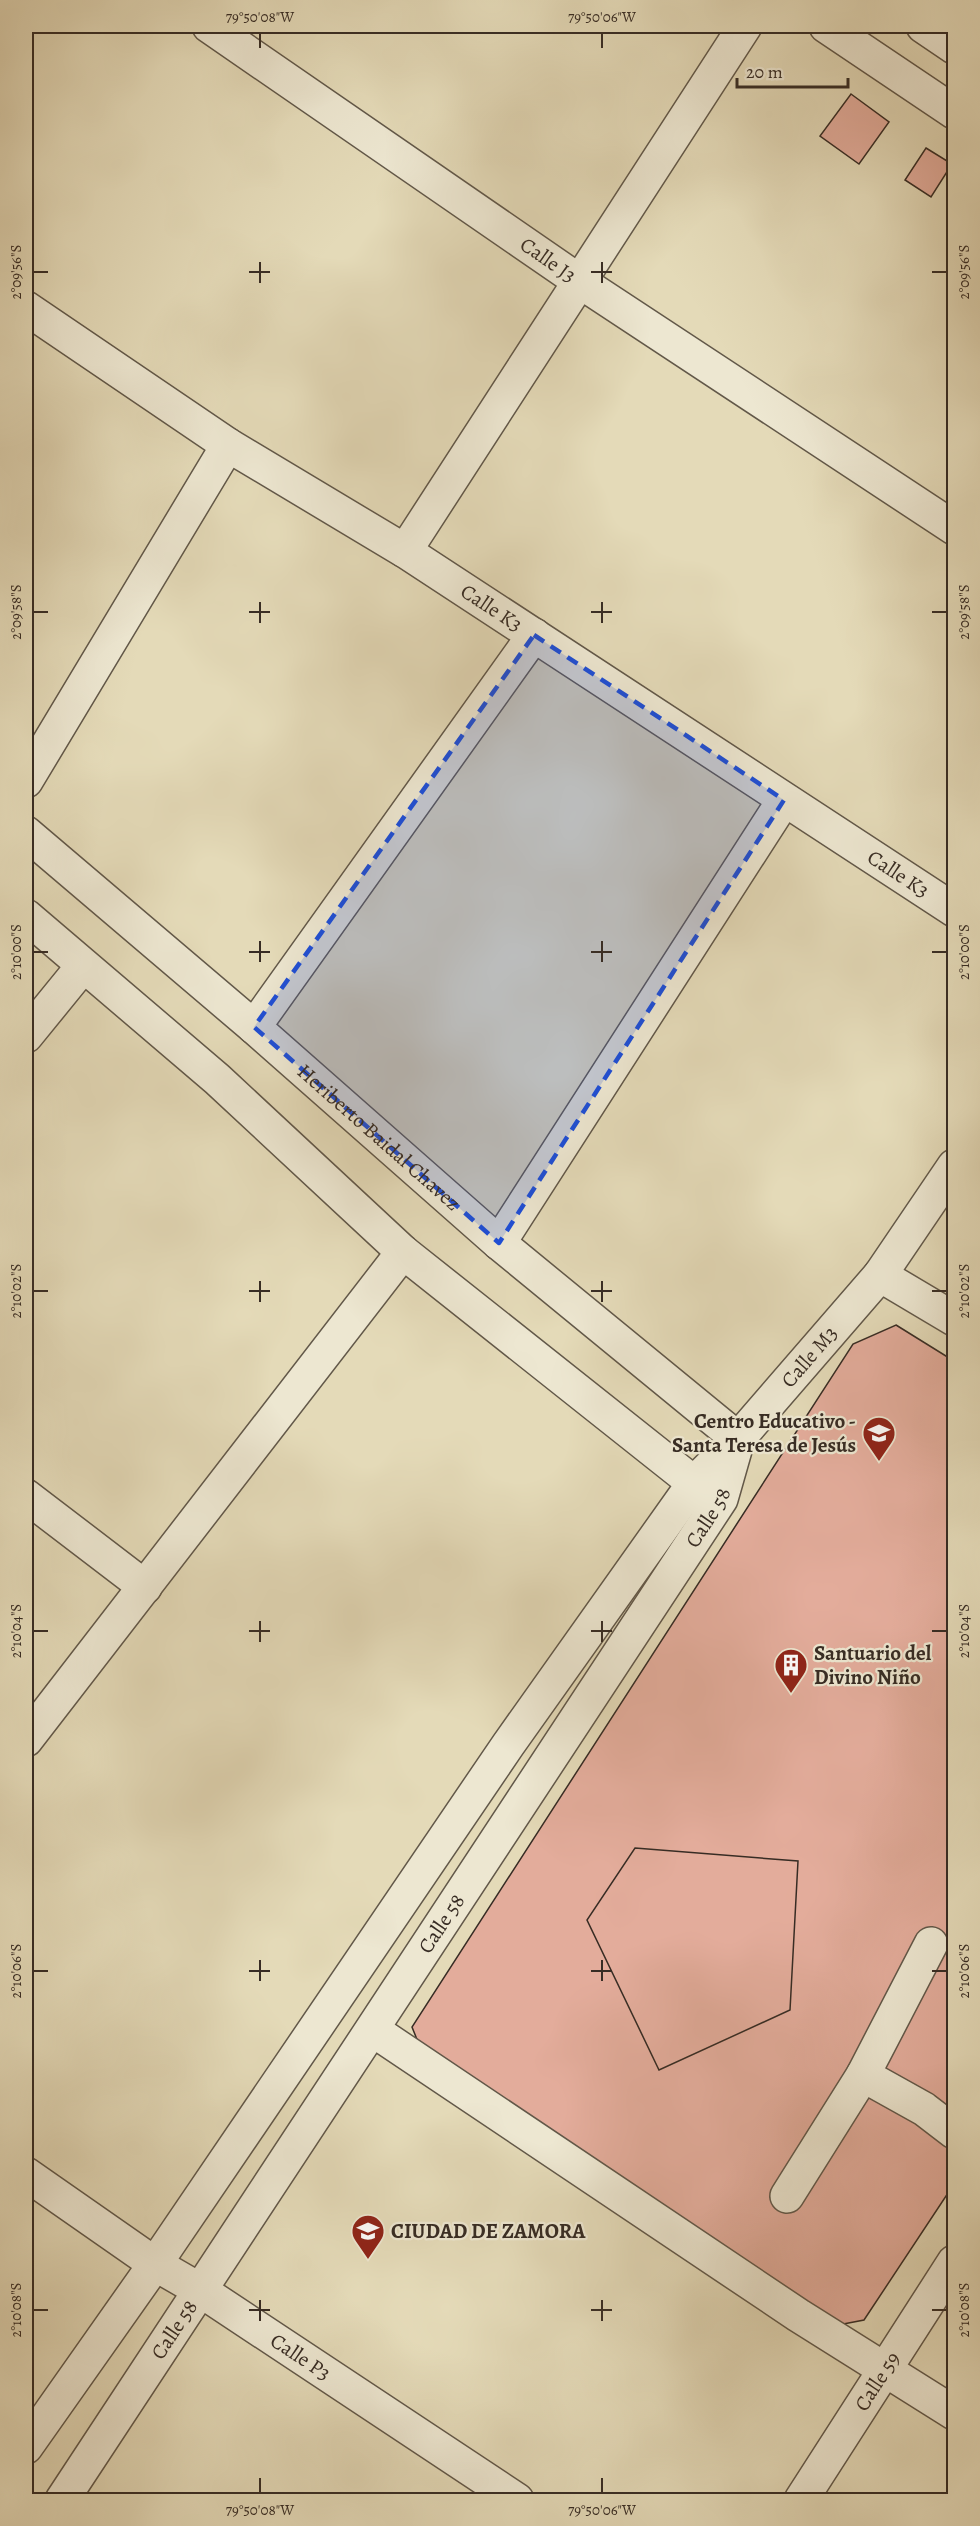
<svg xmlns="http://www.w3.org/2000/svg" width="980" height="2526" viewBox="0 0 980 2526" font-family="Alegreya,serif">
  <rect width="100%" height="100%" fill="#e4dab8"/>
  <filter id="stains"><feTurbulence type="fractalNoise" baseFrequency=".00333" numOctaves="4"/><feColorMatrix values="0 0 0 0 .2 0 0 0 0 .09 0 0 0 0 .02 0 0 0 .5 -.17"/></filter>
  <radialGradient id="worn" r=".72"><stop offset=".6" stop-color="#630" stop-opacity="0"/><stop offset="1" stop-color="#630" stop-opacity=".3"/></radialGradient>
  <g fill="#e3ac9b" stroke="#372c24" stroke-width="1.5">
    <polygon points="851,94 889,122 859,164 820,136"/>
    <polygon points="926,148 952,164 931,197 905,180"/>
    <polygon points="896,1325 954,1361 954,2184 864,2320 833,2326 424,2057 412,2027 853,1344"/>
    <polygon points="635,1848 798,1861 790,2010 659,2070 587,1920"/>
  </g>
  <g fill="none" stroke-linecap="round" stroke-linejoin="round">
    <defs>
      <g id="minor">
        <path id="s1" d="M 209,26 L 579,281 L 954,528"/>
        <polyline points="826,26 954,112"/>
        <polyline points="923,26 954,47"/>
        <path id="s2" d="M 26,308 L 228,445 L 405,551 L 954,910"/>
        <polyline points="405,551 745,26"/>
        <polyline points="26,781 228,445"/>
        <path id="s3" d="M 26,833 L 254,1027 L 499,1243 L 738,1439"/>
        <polyline points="26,916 217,1079 403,1252 694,1483 712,1494"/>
        <polyline points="254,1027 534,635"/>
        <polyline points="26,1036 83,966"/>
        <polyline points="499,1243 784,800"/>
        <polyline points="880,1275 954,1319"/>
        <polyline points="26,1496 145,1587"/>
        <polyline points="26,1740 403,1252"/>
        <polyline points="931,1944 863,2075 924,2109 954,2132"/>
        <polyline points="373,2030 798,2315 954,2413"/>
        <path id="s4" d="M 26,2174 L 155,2264 L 200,2290 L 517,2500"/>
        <polyline points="787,2196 863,2075"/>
        <path id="s5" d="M 26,2447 L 155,2264 L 508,1745 L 694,1483 L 738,1439 L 880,1275 L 954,1166"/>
        <path id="s6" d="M 62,2500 L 721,1499 L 737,1443"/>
        <path id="s7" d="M 801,2500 L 954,2262"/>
      </g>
    </defs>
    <use href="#minor" stroke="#625849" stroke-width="36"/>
    <use href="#minor" stroke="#ede7d1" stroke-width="33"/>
  </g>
  <path fill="#1d4ed8" fill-opacity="0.2" stroke="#1d4ed8" stroke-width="4.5" stroke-dasharray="12 8" stroke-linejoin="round" d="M 534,635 L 784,800 L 499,1243 L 254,1027 Z"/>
  <path fill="none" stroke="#372c24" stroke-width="2" d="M 260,33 L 260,48M 602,33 L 602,48M 260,262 L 260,283M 602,262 L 602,283M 33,272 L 48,272M 249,272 L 270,272M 591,272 L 612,272M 932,272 L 947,272M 260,602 L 260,623M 602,602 L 602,623M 33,612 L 48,612M 249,612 L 270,612M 591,612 L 612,612M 932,612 L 947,612M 260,941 L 260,962M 602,941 L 602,962M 33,952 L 48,952M 249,952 L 270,952M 591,952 L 612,952M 932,952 L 947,952M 260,1281 L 260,1302M 602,1281 L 602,1302M 33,1291 L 48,1291M 249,1291 L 270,1291M 591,1291 L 612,1291M 932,1291 L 947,1291M 260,1621 L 260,1642M 602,1621 L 602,1642M 33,1631 L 48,1631M 249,1631 L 270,1631M 591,1631 L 612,1631M 932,1631 L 947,1631M 260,1960 L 260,1981M 602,1960 L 602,1981M 33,1971 L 48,1971M 249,1971 L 270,1971M 591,1971 L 612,1971M 932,1971 L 947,1971M 260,2300 L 260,2321M 602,2300 L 602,2321M 33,2310 L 48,2310M 249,2310 L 270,2310M 591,2310 L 612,2310M 932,2310 L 947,2310M 260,2478 L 260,2493M 602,2478 L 602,2493"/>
  <defs>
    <symbol id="school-pin" viewBox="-11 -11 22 30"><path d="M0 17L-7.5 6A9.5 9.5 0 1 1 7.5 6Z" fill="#8f2418" stroke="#ede7d1"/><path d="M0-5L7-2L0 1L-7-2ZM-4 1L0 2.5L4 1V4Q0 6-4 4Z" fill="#fff"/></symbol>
    <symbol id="building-pin" viewBox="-11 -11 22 30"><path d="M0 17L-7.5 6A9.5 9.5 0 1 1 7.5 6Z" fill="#8f2418" stroke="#ede7d1"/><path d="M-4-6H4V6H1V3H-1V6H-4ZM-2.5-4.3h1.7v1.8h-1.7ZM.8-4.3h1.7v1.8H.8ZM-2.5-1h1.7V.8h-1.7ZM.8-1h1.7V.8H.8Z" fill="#fff"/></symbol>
  </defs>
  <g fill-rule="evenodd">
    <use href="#school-pin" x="860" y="1414" width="38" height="52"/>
    <use href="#building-pin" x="772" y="1646" width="38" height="52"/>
    <use href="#school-pin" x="349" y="2212" width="38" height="52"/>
  </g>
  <g text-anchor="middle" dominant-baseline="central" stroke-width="4.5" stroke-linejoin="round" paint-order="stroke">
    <g font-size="21" fill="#372c24" stroke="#ede7d1">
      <text stroke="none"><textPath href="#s1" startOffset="412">Calle J3</textPath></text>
      <text stroke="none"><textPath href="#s2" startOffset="554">Calle K3</textPath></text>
      <text stroke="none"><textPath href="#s2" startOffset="1040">Calle K3</textPath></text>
      <text stroke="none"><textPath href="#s3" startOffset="466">Heriberto Baidal Chavez</textPath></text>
      <text stroke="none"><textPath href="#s5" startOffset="1344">Calle M3</textPath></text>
      <text stroke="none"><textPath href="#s6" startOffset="1176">Calle 58</textPath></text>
      <text stroke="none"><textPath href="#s6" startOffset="690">Calle 58</textPath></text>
      <text stroke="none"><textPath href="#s6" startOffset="204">Calle 58</textPath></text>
      <text stroke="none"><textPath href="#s4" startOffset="330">Calle P3</textPath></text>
      <text stroke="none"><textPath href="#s7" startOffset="141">Calle 59</textPath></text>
    </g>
    <g font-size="21" font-weight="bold" fill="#372c24" stroke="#ede7d1" text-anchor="start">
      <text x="856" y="1421" text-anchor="end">Centro Educativo -<tspan x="856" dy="24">Santa Teresa de Jesús</tspan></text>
      <text x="814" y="1653">Santuario del<tspan x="814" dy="24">Divino Niño</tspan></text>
      <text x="391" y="2231">CIUDAD DE ZAMORA</text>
    </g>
  </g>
  <rect width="980" height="2526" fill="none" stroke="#e4dab8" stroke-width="66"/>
  <path d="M737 78v9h111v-9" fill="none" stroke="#372c24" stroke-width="3"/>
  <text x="746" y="78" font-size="18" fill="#372c24" stroke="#ede7d1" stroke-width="4.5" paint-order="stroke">20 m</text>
  <rect x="33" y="33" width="914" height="2460" fill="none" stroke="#372c24" stroke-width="2"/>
  <g font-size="15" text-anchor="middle" fill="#372c24">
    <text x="260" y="22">79°50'08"W</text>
    <text x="602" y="22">79°50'06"W</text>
    <text transform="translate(16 272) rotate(-90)" y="5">2°09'56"S</text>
    <text transform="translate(964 272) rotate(-90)" y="5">2°09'56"S</text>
    <text transform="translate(16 612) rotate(-90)" y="5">2°09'58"S</text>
    <text transform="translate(964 612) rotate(-90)" y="5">2°09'58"S</text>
    <text transform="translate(16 952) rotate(-90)" y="5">2°10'00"S</text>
    <text transform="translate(964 952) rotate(-90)" y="5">2°10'00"S</text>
    <text transform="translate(16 1291) rotate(-90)" y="5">2°10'02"S</text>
    <text transform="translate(964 1291) rotate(-90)" y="5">2°10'02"S</text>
    <text transform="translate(16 1631) rotate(-90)" y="5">2°10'04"S</text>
    <text transform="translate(964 1631) rotate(-90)" y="5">2°10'04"S</text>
    <text transform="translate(16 1971) rotate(-90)" y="5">2°10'06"S</text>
    <text transform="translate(964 1971) rotate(-90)" y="5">2°10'06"S</text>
    <text transform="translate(16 2310) rotate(-90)" y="5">2°10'08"S</text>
    <text transform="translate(964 2310) rotate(-90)" y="5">2°10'08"S</text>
    <text x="260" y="2515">79°50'08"W</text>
    <text x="602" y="2515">79°50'06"W</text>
  </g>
  <rect width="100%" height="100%" filter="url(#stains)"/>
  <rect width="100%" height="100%" fill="url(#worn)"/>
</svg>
